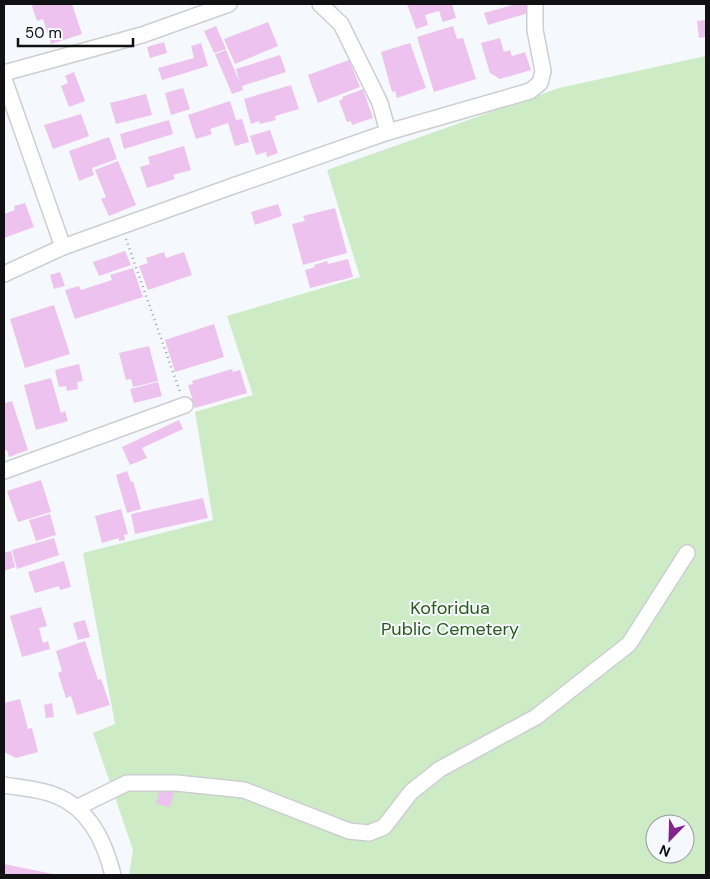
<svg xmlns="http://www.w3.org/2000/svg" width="710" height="879" viewBox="0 0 710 879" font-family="'DM Sans',sans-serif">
  <rect width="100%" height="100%" fill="#f5f8fc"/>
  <path fill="#cdebc5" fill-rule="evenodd" d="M 706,56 L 706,875 L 129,875 L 133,850 L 93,733 L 115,724 L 83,553 L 213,520 L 195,412 L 253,395 L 227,316 L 360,277 L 327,170 L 559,88 ZM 655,824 L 685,824 L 685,854 L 655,854 Z"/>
  <g fill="#edc2ee">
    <polygon points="35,4 72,4 82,34 51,44 43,19 37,21 32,6"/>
    <polygon points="407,4 452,4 456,18 443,22 439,11 425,15 428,25 416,29"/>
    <polygon points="516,4 530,4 532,12 488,25 484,13"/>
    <polygon points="706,20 706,37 699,38 697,21"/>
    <polygon points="268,22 278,46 235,64 224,39"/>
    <polygon points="216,26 226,49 214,53 204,31"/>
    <polygon points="453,26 457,39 463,38 476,79 434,92 417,37"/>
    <polygon points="500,38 504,52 510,50 512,56 525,52 531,70 500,79 490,73 481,43"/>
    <polygon points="164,42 167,53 150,58 147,47"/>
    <polygon points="201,43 208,66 162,80 158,68 194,58 191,46"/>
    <polygon points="410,43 426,88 397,98 395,91 392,92 381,52"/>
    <polygon points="226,50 240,83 236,69 280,55 286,72 242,86 243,90 232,94 215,54"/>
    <polygon points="349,60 360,87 318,103 308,75"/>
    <polygon points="74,72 85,101 69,107 61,86 68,83 65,76"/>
    <polygon points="291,85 299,109 275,116 276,120 260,124 259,121 251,124 244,99"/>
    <polygon points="183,88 190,109 171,115 165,93"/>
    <polygon points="363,89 373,118 352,125 351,121 347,122 339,101 343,99 342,97"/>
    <polygon points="146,94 152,115 116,124 110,103"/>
    <polygon points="230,101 236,120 242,119 249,142 235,146 228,123 210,129 212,134 196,139 188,115"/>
    <polygon points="81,114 89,136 53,149 44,125"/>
    <polygon points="169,120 173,134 124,149 120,134"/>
    <polygon points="270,130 278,153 267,157 266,152 256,155 250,136"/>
    <polygon points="109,137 117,159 92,168 94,175 79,181 69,151"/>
    <polygon points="184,146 191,170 173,175 175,179 147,188 140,167 150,164 148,157"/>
    <polygon points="118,161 136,205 109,216 101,199 106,197 95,170"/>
    <polygon points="25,203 34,227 4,238 4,214 15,210 14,206"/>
    <polygon points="278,204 282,216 255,225 251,212"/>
    <polygon points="335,208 347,253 303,265 292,224 305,221 303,216"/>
    <polygon points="125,251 131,265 99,276 93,262"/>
    <polygon points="164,252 166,258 184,252 192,275 148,290 139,266 148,263 146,258"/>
    <polygon points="348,259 353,277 310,288 305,270 315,267 314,265 327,261 328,264"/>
    <polygon points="133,268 143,297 75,319 65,290 79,286 81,290 112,280 110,275"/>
    <polygon points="60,272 65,286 54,289 50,275"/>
    <polygon points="54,305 70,354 25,368 10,319"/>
    <polygon points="214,324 224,357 175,372 165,340"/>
    <polygon points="149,346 158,381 133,387 131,379 126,380 119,353"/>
    <polygon points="79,364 83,381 77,382 78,389 67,391 66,386 59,387 55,370"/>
    <polygon points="232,369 233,372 240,370 247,393 195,408 188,385 193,384 192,381"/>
    <polygon points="51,378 61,413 65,411 68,421 36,430 24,385"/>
    <polygon points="158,382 162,396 134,403 130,389"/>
    <polygon points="12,401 28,450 9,457 7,450 4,451 4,403"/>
    <polygon points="179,420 183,429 142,448 147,458 130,465 122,447"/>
    <polygon points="127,471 131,482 133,481 141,509 127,513 116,475"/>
    <polygon points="41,480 51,512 18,522 7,491"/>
    <polygon points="203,498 208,518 135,534 131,514"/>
    <polygon points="121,509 128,534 124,535 125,540 119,541 119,538 102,543 95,516"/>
    <polygon points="50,514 56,535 36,541 29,520"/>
    <polygon points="54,538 59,555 17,569 12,550"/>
    <polygon points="11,551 15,567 4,571 4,553"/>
    <polygon points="64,561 71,587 60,590 59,586 35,593 28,572"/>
    <polygon points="41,607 47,626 39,628 43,643 48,641 50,649 22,657 10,616"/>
    <polygon points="85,620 90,637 78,640 73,623"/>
    <polygon points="85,641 98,680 101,679 110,705 77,715 71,696 66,698 58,673 62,671 56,651"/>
    <polygon points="20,699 28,729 32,728 38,752 16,758 4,752 4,703"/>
    <polygon points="52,703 54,717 46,718 44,705"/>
    <polygon points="161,784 175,788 170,807 156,804"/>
    <polygon points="4,864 53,874 52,875 4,875"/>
  </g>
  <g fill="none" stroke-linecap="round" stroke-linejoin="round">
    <defs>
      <g id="minor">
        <polyline points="320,4 341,24 380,103 388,132"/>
        <polyline points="4,73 142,35 229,4"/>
        <polyline points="4,79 63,247"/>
        <polyline points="4,274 63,247 233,186 388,132 530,91 540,83 543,71 535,30 535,4"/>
        <polyline points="4,471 185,405"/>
        <path d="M 4,785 C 21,788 41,789 57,796 C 90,809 105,843 113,875"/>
        <polyline points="78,807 127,783 176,783 244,790 349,831 369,833 384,827 411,792 440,769 536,717 629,644 687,553"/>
      </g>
    </defs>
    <use href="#minor" stroke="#cccfd2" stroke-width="18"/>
    <polyline stroke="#a0a2a5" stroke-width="2.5" stroke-dasharray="1 4" stroke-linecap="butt" points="126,239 180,392"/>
    <use href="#minor" stroke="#fff" stroke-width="15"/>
  </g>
  <g text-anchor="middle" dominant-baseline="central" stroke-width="4" stroke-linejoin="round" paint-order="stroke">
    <g font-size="18" fill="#2a591a" stroke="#f5f8fc">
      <text x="450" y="608">Koforidua<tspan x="450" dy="21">Public Cemetery</tspan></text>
    </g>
  </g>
  <rect width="710" height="879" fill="none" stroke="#111113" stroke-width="10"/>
  <g transform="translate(670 839) rotate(203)"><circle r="24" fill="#f5f8fc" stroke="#9a9c9f"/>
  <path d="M0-4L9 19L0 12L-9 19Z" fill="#83238d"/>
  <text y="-8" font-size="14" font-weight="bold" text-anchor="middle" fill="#111113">N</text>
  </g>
  <path d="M18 38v8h115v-8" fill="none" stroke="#111113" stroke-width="2.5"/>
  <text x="25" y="38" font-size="15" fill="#111113" stroke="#f5f8fc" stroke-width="4" paint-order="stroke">50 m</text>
</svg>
